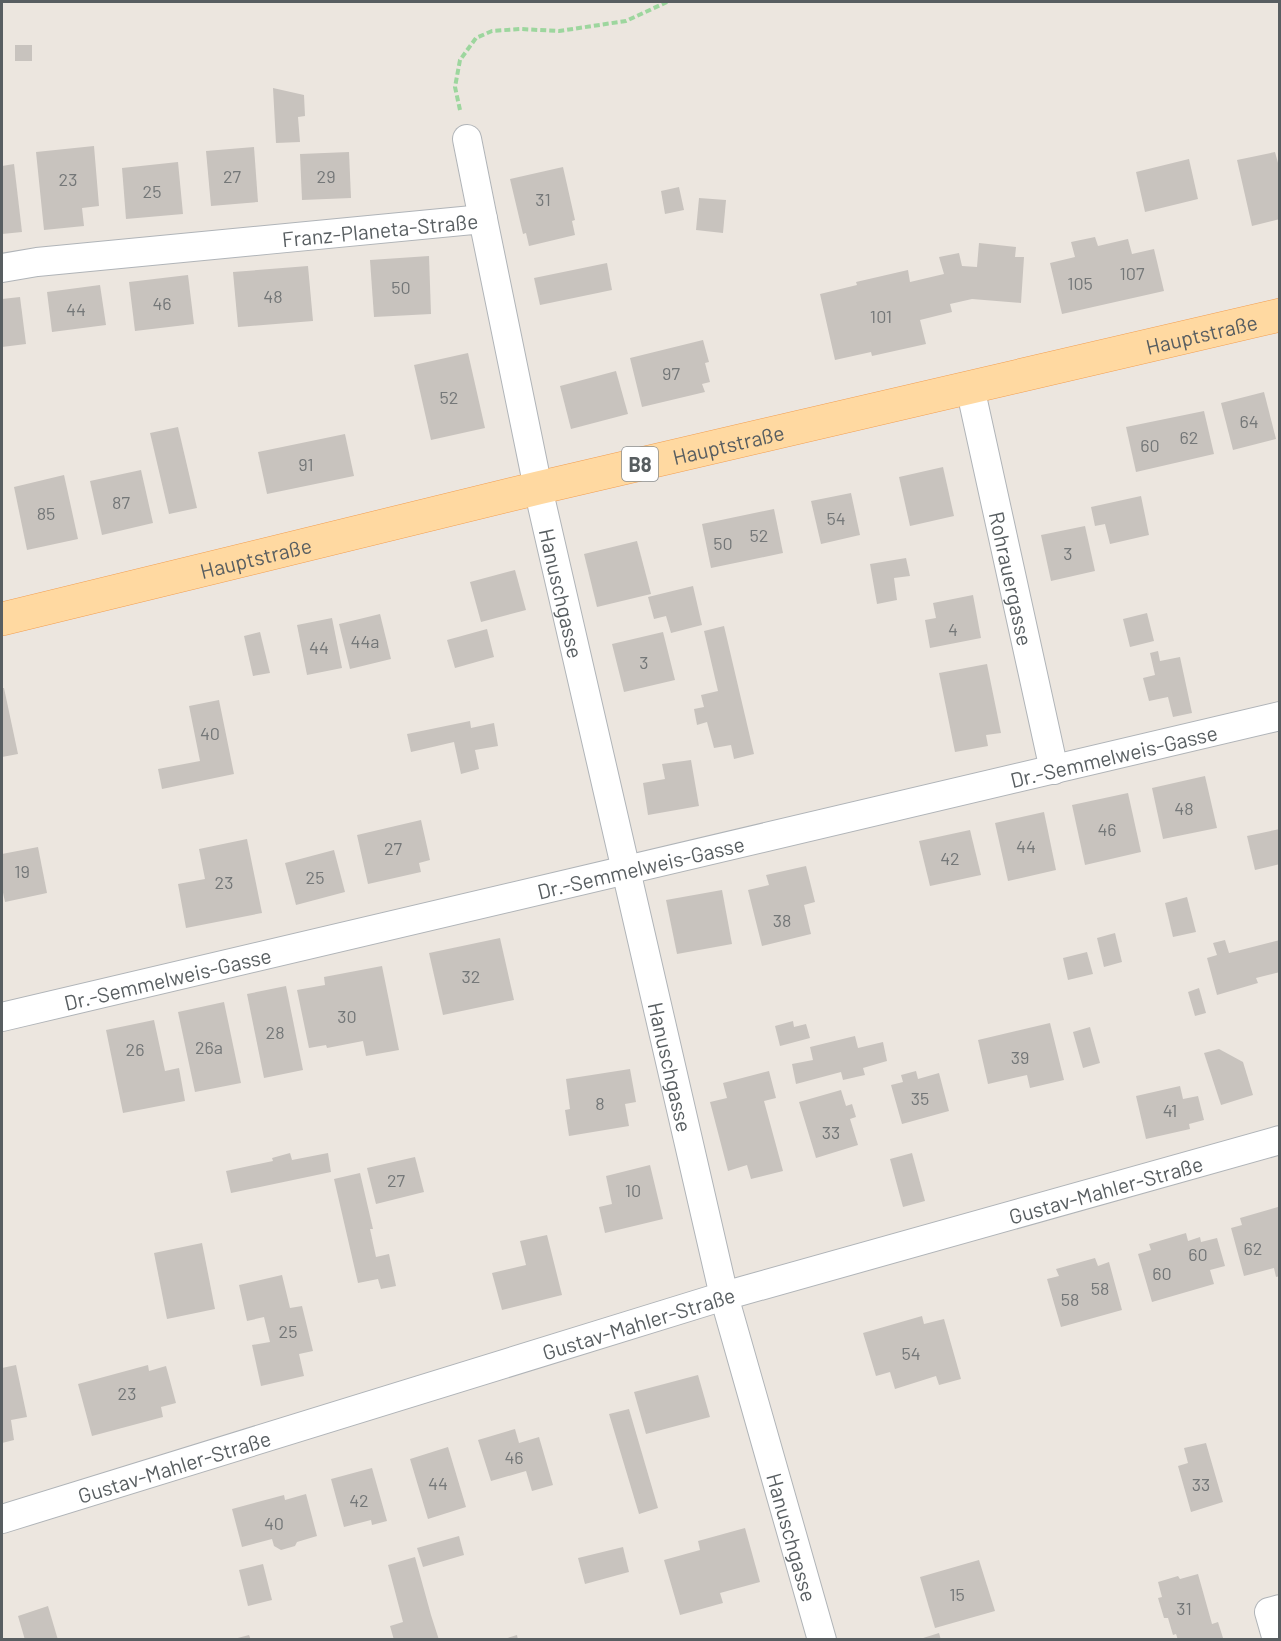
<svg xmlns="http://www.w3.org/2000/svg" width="1281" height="1641" viewBox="0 0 1281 1641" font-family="Barlow,sans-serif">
  <rect width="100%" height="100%" fill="#ece6df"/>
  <g fill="#c8c3be">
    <rect x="15" y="45" width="17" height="16"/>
    <polygon points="273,88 304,95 305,116 298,117 300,142 276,143"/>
    <polygon points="94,146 99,206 82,208 84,226 44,230 36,152"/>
    <polygon points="254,147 258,202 211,206 206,151"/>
    <polygon points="349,152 351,198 302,200 300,154"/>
    <polygon points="1275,152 1280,170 1280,219 1252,226 1237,160"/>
    <polygon points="1189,159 1198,199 1145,212 1136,172"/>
    <polygon points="178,162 183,214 126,219 122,168"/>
    <polygon points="14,164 22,232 2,234 2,166"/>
    <polygon points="563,167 575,220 572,221 575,235 529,246 526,233 523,234 510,179"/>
    <polygon points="679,187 684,210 665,214 661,191"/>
    <polygon points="699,198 726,200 723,233 696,230"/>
    <polygon points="1095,237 1098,246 1128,239 1132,254 1154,249 1164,291 1062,314 1050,263 1075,257 1071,242"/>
    <polygon points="979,243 1016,247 1015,257 1024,257 1021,303 972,299 950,304 952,312 920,320 926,344 872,356 871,352 835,360 820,294 857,285 856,282 908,270 910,282 944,274 939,257 959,253 962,266 977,267"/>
    <polygon points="429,256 431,314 374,317 370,260"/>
    <polygon points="607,263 612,290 540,305 534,278"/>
    <polygon points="308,266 313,321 238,327 233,272"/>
    <polygon points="188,275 194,324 135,331 129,282"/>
    <polygon points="100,285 106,325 52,332 47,292"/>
    <polygon points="20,297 26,344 2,347 2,299"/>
    <polygon points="703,340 709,362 705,363 710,382 702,384 705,392 642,407 630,358"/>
    <polygon points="468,353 485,428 431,440 414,365"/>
    <polygon points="616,371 628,414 571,429 560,386"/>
    <polygon points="1264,392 1276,439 1233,450 1221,403"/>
    <polygon points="1204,411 1214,454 1136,472 1126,427"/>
    <polygon points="178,427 197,508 169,514 150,433"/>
    <polygon points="345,434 354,476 267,494 258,452"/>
    <polygon points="943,467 954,516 910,526 899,477"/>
    <polygon points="141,470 153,523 102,535 90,481"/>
    <polygon points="64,475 78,539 27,550 14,487"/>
    <polygon points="851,493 860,535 821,544 811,501"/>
    <polygon points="1141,496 1149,535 1110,544 1105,524 1095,526 1091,507"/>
    <polygon points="774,509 783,553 711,568 702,524"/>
    <polygon points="1085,526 1095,571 1051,581 1041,535"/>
    <polygon points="637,541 651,594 597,607 584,554"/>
    <polygon points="906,558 910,576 894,578 897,600 877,604 870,564"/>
    <polygon points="515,570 526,610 481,622 470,582"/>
    <polygon points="693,586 702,625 671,633 666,616 654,619 648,597"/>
    <polygon points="973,595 981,638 930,648 925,620 936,618 933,603"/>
    <polygon points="1147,613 1154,641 1130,647 1123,619"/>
    <polygon points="380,614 391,659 350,669 339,624"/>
    <polygon points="332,618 342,668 307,675 297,625"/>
    <polygon points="724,626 754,754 734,759 731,745 714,748 707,722 697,725 694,709 704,707 701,695 718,691 704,631"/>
    <polygon points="487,629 494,657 455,668 447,640"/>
    <polygon points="260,632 270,673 253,676 244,636"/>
    <polygon points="663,632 675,680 624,692 612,644"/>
    <polygon points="1158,651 1160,661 1180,657 1192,713 1173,717 1168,697 1149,701 1143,678 1155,675 1150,653"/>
    <polygon points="987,664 1001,733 986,735 988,746 955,752 939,673"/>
    <polygon points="2,688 4,688 18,754 2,757"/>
    <polygon points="219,700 234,774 162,789 158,769 200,761 189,706"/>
    <polygon points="470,721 471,728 494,723 498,746 475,750 479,769 461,774 454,742 411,752 407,734"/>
    <polygon points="691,760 699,806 648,815 643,783 665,779 662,764"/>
    <polygon points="1205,776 1217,828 1163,839 1152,788"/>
    <polygon points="1128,793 1141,852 1085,865 1072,805"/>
    <polygon points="1044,812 1056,870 1008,881 995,823"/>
    <polygon points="421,820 430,860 419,863 421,872 368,884 357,835"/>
    <polygon points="1280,829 1280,864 1255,870 1247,836"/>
    <polygon points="970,830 981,875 930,886 919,841"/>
    <polygon points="247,839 262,913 186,928 178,884 205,879 199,849"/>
    <polygon points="38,847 47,893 5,902 2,888 2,854"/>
    <polygon points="334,850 345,892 296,905 285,863"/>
    <polygon points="806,866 815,902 804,905 811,934 762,946 748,890 769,885 766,875"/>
    <polygon points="722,890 732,944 677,954 666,900"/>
    <polygon points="1187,897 1196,932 1173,937 1165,903"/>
    <polygon points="1115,933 1122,962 1104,967 1097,938"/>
    <polygon points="500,938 514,1000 443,1015 429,953"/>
    <polygon points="1225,940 1229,953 1280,940 1280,972 1256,978 1258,983 1217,995 1207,958 1217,955 1213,943"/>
    <polygon points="1087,952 1093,974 1068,980 1063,958"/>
    <polygon points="382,966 399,1050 366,1056 363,1041 327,1048 326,1045 309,1048 297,990 325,985 324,977"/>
    <polygon points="286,986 303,1070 264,1078 247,994"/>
    <polygon points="1199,988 1206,1013 1195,1016 1188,992"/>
    <polygon points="224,1002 241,1083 195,1092 178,1012"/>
    <polygon points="154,1020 165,1071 179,1068 185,1101 123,1113 106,1030"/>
    <polygon points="793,1021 794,1027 806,1024 810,1038 780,1046 775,1026"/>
    <polygon points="1050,1023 1064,1080 1030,1088 1027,1075 988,1084 978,1040"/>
    <polygon points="1090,1027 1100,1063 1083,1068 1073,1032"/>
    <polygon points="855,1036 858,1048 883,1042 887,1061 863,1068 865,1075 843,1080 841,1072 796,1084 792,1064 813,1060 810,1047"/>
    <polygon points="1219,1049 1243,1062 1253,1095 1221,1105 1204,1053"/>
    <polygon points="630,1069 636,1102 625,1104 629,1126 569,1136 565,1110 570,1109 566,1079"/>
    <polygon points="769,1071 776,1098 764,1101 783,1171 751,1179 747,1165 728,1171 710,1102 727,1098 723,1083"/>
    <polygon points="916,1071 918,1079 939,1073 949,1111 902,1124 891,1085 903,1082 901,1075"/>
    <polygon points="1180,1086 1183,1099 1198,1096 1204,1120 1189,1124 1190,1129 1146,1139 1136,1096"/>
    <polygon points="841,1090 846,1106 852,1104 856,1117 850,1119 858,1145 816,1158 799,1102"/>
    <polygon points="290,1153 292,1160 328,1153 331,1172 231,1193 226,1171 273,1161 272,1158"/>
    <polygon points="912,1153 925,1201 903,1207 890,1159"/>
    <polygon points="415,1157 424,1192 376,1204 367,1168"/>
    <polygon points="650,1165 663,1219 605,1233 599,1207 612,1204 606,1176"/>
    <polygon points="360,1173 373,1229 370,1229 376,1257 389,1254 396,1286 381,1289 378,1279 358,1283 334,1179"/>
    <polygon points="1278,1207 1280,1213 1280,1276 1276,1277 1274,1268 1244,1276 1231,1228 1242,1225 1240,1218"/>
    <polygon points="1186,1233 1188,1241 1200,1237 1201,1242 1217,1238 1225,1266 1210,1270 1214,1284 1152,1302 1138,1254 1151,1250 1149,1244"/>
    <polygon points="547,1235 562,1295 502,1310 492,1273 526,1265 520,1241"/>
    <polygon points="202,1243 215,1309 167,1319 154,1253"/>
    <polygon points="1095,1258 1098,1266 1109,1262 1122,1310 1061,1327 1047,1279 1059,1276 1056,1269"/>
    <polygon points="282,1275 290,1308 302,1306 313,1351 299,1354 304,1376 261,1386 252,1345 270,1342 264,1317 247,1321 239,1285"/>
    <polygon points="922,1316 924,1324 944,1319 961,1379 939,1385 936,1376 895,1389 890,1372 876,1376 863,1333"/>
    <polygon points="16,1365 27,1417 11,1420 14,1440 2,1443 2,1368"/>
    <polygon points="148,1365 149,1371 166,1366 176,1403 161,1407 163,1417 92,1436 78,1384"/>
    <polygon points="698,1375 710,1417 646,1434 634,1392"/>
    <polygon points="629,1409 658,1508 639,1514 609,1414"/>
    <polygon points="515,1429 519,1443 539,1437 553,1485 532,1491 526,1471 491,1481 478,1440"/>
    <polygon points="1206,1443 1223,1502 1191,1512 1178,1466 1188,1463 1184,1448"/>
    <polygon points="448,1447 466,1507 428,1519 410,1459"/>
    <polygon points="372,1468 387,1521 372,1525 371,1520 344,1527 331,1479"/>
    <polygon points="306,1494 317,1536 297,1542 295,1546 281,1550 274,1546 272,1539 242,1547 232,1509 284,1495 285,1500"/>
    <polygon points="745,1528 760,1582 720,1593 723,1603 680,1615 664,1560 700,1550 698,1541"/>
    <polygon points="459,1536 464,1555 423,1567 417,1548"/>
    <polygon points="623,1547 629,1572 585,1584 578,1558"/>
    <polygon points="415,1557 431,1615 439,1640 394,1640 390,1626 403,1622 388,1565"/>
    <polygon points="979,1560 995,1611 935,1628 920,1577"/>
    <polygon points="263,1564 272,1600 248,1606 239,1570"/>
    <polygon points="1198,1574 1212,1624 1218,1622 1223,1638 1178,1640 1176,1634 1173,1635 1168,1618 1164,1618 1158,1598 1162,1597 1158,1582 1178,1576 1180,1579"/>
    <polygon points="48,1606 58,1640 25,1640 18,1616"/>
    <polygon points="939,1633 941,1640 920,1640 920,1639"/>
    <polygon points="249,1635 251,1640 235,1640 234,1639"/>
    <polygon points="517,1635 518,1640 504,1640 504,1639"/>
  </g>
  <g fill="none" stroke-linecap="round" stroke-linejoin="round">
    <defs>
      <g id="minor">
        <polyline points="467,139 483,219"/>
        <path id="s1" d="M 2,268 L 37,262 L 483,219 L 538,488 L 724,1296 L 822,1640"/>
        <path id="s2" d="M 970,387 L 1054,770"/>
        <path id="s3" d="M 2,1017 L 1280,716"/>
        <path id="s4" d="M 2,1519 L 724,1296 L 1280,1140"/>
        <polyline points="1277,1640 1269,1612 1280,1609"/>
      </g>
      <g id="primary">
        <path id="s5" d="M 2,619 L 538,488 L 1280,315"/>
      </g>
    </defs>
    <use href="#minor" stroke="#b0b4b8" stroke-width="30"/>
    <use href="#primary" stroke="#f29e51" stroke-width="34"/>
    <polyline stroke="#9dd69e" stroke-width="4" stroke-dasharray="6 3" stroke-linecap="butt" points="460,110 455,87 460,60 476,38 492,31 520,29 559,31 626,21 667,2"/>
    <use href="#minor" stroke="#fff" stroke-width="28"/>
    <use href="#primary" stroke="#ffd9a1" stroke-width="33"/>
  </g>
  <g text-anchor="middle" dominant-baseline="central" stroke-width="6" stroke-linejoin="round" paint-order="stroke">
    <g font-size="18" fill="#747778">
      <text x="232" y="176">27</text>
      <text x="326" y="176">29</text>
      <text x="68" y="179">23</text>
      <text x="152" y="191">25</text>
      <text x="543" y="199">31</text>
      <text x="1132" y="273">107</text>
      <text x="1080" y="283">105</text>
      <text x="401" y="287">50</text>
      <text x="273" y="296">48</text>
      <text x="162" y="303">46</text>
      <text x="76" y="309">44</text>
      <text x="881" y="316">101</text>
      <text x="671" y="373">97</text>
      <text x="449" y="397">52</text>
      <text x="1249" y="421">64</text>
      <text x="1189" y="437">62</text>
      <text x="1150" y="445">60</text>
      <text x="306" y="464">91</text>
      <text x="121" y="502">87</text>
      <text x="46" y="513">85</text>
      <text x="836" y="518">54</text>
      <text x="759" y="535">52</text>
      <text x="723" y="543">50</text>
      <text x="1068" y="553">3</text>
      <text x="953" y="629">4</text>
      <text x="365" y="641">44a</text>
      <text x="319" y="647">44</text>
      <text x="644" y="662">3</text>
      <text x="210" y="733">40</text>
      <text x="1184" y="808">48</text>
      <text x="1107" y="829">46</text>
      <text x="1026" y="846">44</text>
      <text x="393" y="848">27</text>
      <text x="950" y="858">42</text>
      <text x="22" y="871">19</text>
      <text x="315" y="877">25</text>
      <text x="224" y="882">23</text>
      <text x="782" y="920">38</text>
      <text x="471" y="976">32</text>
      <text x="347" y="1016">30</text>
      <text x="275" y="1032">28</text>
      <text x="209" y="1047">26a</text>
      <text x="135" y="1049">26</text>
      <text x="1020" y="1057">39</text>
      <text x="920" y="1098">35</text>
      <text x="600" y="1103">8</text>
      <text x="1170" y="1110">41</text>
      <text x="831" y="1132">33</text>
      <text x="396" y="1180">27</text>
      <text x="633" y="1190">10</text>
      <text x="1253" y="1248">62</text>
      <text x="1198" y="1254">60</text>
      <text x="1162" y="1273">60</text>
      <text x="1100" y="1288">58</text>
      <text x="1070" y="1299">58</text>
      <text x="288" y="1331">25</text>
      <text x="911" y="1353">54</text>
      <text x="127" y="1393">23</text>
      <text x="514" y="1457">46</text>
      <text x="438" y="1483">44</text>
      <text x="1201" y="1484">33</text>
      <text x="359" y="1500">42</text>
      <text x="274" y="1523">40</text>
      <text x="957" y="1594">15</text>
      <text x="1184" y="1608">31</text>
    </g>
    <rect fill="#fff" stroke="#8a8e90" stroke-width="1.5" x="622" y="447" width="36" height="34" rx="4.5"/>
    <g font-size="20" font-weight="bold" fill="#585e61">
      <text x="640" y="464">B8</text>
    </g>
    <g font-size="21" fill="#585e61" stroke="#fff">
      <text stroke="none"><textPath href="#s1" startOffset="380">Franz-Planeta-Straße</textPath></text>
      <text stroke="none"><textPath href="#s5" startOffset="1233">Hauptstraße</textPath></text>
      <text stroke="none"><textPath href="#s5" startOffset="747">Hauptstraße</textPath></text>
      <text stroke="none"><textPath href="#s5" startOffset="261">Hauptstraße</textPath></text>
      <text stroke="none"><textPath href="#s2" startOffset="196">Rohrauergasse</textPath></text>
      <text stroke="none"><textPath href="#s1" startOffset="866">Hanuschgasse</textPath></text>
      <text stroke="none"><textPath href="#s3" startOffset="1142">Dr.-Semmelweis-Gasse</textPath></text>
      <text stroke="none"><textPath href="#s3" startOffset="656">Dr.-Semmelweis-Gasse</textPath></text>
      <text stroke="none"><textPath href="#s3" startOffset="170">Dr.-Semmelweis-Gasse</textPath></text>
      <text stroke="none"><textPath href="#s1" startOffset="1352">Hanuschgasse</textPath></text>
      <text stroke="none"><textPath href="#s4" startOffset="1152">Gustav-Mahler-Straße</textPath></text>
      <text stroke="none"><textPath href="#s4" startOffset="666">Gustav-Mahler-Straße</textPath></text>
      <text stroke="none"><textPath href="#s4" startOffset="180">Gustav-Mahler-Straße</textPath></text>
      <text stroke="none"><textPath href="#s1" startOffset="1838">Hanuschgasse</textPath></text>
    </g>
  </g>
  <rect width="1281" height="1641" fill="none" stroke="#585e61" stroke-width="6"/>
</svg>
